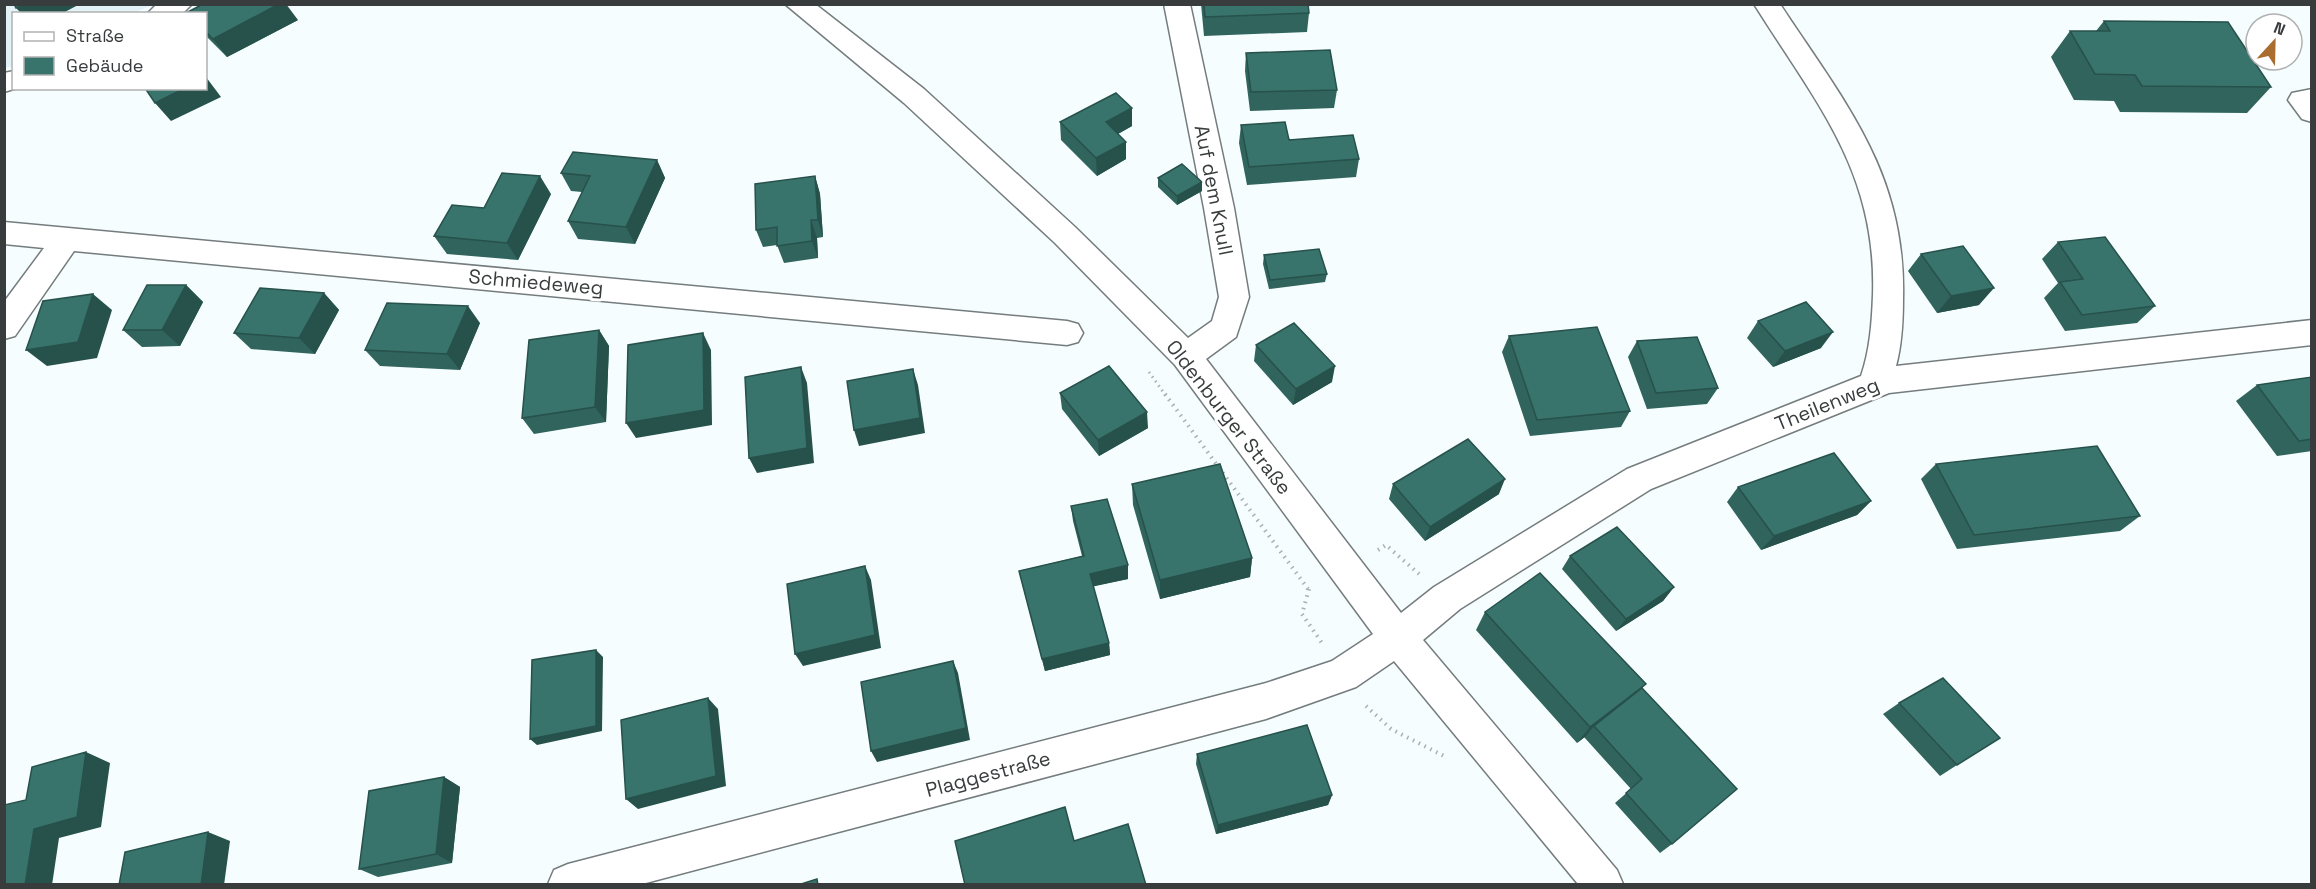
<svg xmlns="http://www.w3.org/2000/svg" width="2316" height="889" viewBox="0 0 2316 889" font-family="'Space Grotesk',sans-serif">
  <rect width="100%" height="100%" fill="#f5fdff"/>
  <polygon fill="#e2f2f6" points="5,5 153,5 133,13 14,14 13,66 5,68"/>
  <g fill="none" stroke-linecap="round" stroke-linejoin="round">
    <defs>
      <g id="minor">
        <polygon points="157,4 192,4 182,14 147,14"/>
        <path d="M 785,4 L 815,4 L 924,89 L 1075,227 L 1188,338 L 1212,321 L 1219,297 L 1204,208 L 1164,4 L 1190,4 L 1234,208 L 1249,297 L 1236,337 L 1206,359 L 1401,613 L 1434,587 L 1627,469 L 1861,376 C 1870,350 1872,322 1873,295 C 1877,171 1816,103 1754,4 L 1780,4 C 1845,103 1906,173 1903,298 C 1903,320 1902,344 1896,366 L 2312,320 L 2312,345 L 1889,393 L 1651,489 L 1460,609 L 1423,640 L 1617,870 L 1623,884 L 1578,884 L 1394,661 L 1356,687 L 1266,719 L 642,884 L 548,884 L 554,870 L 568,864 L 1266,683 L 1332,661 L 1373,634 L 1175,365 L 1055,243 L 904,103 Z"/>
        <polygon points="14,71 14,88 17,88 4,92 4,73"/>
        <polygon points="2312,89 2312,122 2302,119 2288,100 2292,93"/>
        <polygon points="4,222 1067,321 1078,324 1083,333 1078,342 1067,345 74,251 15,336 4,339 4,302 44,248 4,244"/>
      </g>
    </defs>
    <use href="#minor" stroke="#757c7d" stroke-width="3"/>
    <polyline stroke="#abb1b3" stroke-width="3" stroke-dasharray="1.5 4" stroke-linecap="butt" points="1149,372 1166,396"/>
    <g stroke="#abb1b3" stroke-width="4" stroke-dasharray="1.5 5" stroke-linecap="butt">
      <polyline points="1165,394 1308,589"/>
      <polyline points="1378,550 1386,545 1419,574"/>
      <polyline points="1309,589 1302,614 1322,643"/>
      <polyline points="1366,706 1391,729 1444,756"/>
    </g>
    <use href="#minor" fill="#fff" fill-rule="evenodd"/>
  </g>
  <g fill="#30645c">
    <polygon points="1201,4 1308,4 1309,13 1307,32 1204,36"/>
    <polygon points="206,14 298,20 227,57 206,36"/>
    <polygon points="2104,21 2271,87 2247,113 2120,112 2114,101 2074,100 2051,57 2070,31 2096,31"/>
    <polygon points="1246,53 1337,90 1334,108 1250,111 1245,71"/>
    <polygon points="1060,122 1132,126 1118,134 1126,142 1126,159 1097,176 1061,140"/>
    <polygon points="1241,125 1359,159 1356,177 1247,185 1239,143"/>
    <polygon points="657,160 665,178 635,244 578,239 568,221 582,192 571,191 561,173"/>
    <polygon points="815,176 820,194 823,237 817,238 818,258 784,263 777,245 763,247 756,230"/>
    <polygon points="1158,178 1202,182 1202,191 1177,205 1158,187"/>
    <polygon points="551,194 518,260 447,254 434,236 484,208"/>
    <polygon points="2058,242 2155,306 2137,323 2065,331 2044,298 2058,283 2042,259"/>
    <polygon points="1921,254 1979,305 1937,313 1908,271"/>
    <polygon points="1264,255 1327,274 1325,282 1269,289 1263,264"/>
    <polygon points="186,285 203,302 180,346 142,347 123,330"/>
    <polygon points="324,293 339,310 315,354 251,349 234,333"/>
    <polygon points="1758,321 1821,348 1773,367 1747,338"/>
    <polygon points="480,323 460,370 380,366 365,350"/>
    <polygon points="599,330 609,346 606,422 534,434 522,418"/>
    <polygon points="1509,336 1630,411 1621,427 1530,436 1502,352"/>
    <polygon points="1637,341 1718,388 1707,404 1647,409 1628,357"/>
    <polygon points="1256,345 1332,382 1293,405 1254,361"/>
    <polygon points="2312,377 2312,451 2277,456 2236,401 2257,385"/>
    <polygon points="1060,393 1148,428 1099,456 1062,409"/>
    <polygon points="1936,464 2140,516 2120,531 1957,549 1921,479"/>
    <polygon points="1132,484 1252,558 1250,577 1160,599 1133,505"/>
    <polygon points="1393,484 1499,494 1425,541 1389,499"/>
    <polygon points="1738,487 1871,501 1857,515 1761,550 1727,502"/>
    <polygon points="1071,506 1128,579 1093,586 1109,643 1110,655 1045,671 1019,571 1082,556 1073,521"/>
    <polygon points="1570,556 1674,587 1663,601 1616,631 1562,569"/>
    <polygon points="1485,612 1642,688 1672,844 1660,853 1615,803 1631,789 1584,737 1586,736 1577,743 1476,630"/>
    <polygon points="1899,703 1957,765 1940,776 1883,714"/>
    <polygon points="1197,754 1332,795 1328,805 1216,834 1196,764"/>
    <polygon points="444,777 460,787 452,863 378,877 359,869"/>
  </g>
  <g fill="#27514b">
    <polygon points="23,4 80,4 61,14 22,14 16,8"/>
    <polygon points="279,4 286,4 298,20 227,57 213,39"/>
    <polygon points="206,77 221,97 171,121 155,103 185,88 206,88"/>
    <polygon points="1132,108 1132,126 1107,140 1106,122"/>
    <polygon points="1126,142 1126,159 1097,176 1096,158"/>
    <polygon points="657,160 665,178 635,244 626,227"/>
    <polygon points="540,176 551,194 518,260 507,243"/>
    <polygon points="815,176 820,194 823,237 818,220"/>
    <polygon points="1202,182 1202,191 1177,205 1177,196"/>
    <polygon points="811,220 817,238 818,258 812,241"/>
    <polygon points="186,285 203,302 180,346 162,330"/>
    <polygon points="1994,288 1979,305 1937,313 1951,296"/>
    <polygon points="324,293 339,310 315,354 299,338"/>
    <polygon points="93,294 112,310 97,358 47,366 26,350"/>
    <polygon points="468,306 480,323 460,370 447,354"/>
    <polygon points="599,330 609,346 606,422 595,407"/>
    <polygon points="1833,332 1821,348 1773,367 1785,351"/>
    <polygon points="703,333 711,350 712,425 636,438 626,423"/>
    <polygon points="1335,366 1332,382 1293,405 1296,389"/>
    <polygon points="801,367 807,383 814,463 757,473 749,458"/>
    <polygon points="913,369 918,385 925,433 859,446 854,430"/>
    <polygon points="1147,412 1148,428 1099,456 1098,440"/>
    <polygon points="1505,479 1499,494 1425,541 1430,527"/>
    <polygon points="1871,501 1857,515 1761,550 1774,536"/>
    <polygon points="1252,558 1250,577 1160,599 1160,580"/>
    <polygon points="1128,565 1128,579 1091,587 1090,574"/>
    <polygon points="865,566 871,580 881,648 803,666 795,654"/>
    <polygon points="1674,587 1663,601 1616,631 1626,619"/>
    <polygon points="1109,643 1110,655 1045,671 1042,659"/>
    <polygon points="596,650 603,657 602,731 537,745 530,739"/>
    <polygon points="953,661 958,673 970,740 877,762 871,751"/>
    <polygon points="1646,684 1631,700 1594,726 1586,736 1577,743 1590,727"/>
    <polygon points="708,698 718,709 726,786 638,809 626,799"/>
    <polygon points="86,752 110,763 101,827 59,838 52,885 25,885 34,829"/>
    <polygon points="444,777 460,787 452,863 436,854"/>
    <polygon points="1332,795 1328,805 1216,834 1218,825"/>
    <polygon points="208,832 230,841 224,885 201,885"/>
  </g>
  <g fill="#38746b" stroke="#27514b" stroke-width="1.5">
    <polygon points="14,4 23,4 16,8"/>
    <polygon points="203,4 279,4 213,39 206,32 206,14 186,13"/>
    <polygon points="1204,4 1308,4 1309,13 1205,17"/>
    <polygon points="2104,21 2228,22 2271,87 2142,86 2135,75 2095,74 2070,31 2110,31"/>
    <polygon points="1330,50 1337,90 1251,92 1246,53"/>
    <polygon points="145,88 185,88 155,103"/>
    <polygon points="1116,93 1132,108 1106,122 1126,142 1096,158 1060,122"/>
    <polygon points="1285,122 1289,140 1353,135 1359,159 1249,167 1241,125"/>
    <polygon points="573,152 657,160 626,227 568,221 590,176 561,173"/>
    <polygon points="1182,164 1202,182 1177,196 1158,178"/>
    <polygon points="502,173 540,176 507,243 434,236 452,205 484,208"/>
    <polygon points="815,176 818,220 811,220 812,241 777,246 777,227 756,230 755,184"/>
    <polygon points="2105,237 2155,306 2082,315 2060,282 2083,279 2058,242"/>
    <polygon points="1963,246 1994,288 1951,296 1921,254"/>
    <polygon points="1319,249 1327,274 1270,280 1264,255"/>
    <polygon points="147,285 186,285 162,330 123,330"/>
    <polygon points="260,288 324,293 299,338 234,333"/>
    <polygon points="93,294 78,342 26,350 43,301"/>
    <polygon points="1806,302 1833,332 1785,351 1758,321"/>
    <polygon points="387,303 468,306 447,354 365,350"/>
    <polygon points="1294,323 1335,366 1296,389 1256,345"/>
    <polygon points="1597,327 1630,411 1537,420 1509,336"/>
    <polygon points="599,330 595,407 522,418 529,340"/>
    <polygon points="703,333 704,410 626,423 628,345"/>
    <polygon points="1697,337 1718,388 1656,393 1637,341"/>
    <polygon points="1109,366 1147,412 1098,440 1060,393"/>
    <polygon points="801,367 807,448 749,458 745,377"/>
    <polygon points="913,369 920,418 854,430 847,381"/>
    <polygon points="2312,377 2312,439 2299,441 2257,385"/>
    <polygon points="1468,439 1505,479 1430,527 1393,484"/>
    <polygon points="2097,446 2140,516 1974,535 1936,464"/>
    <polygon points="1834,453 1871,501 1774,536 1738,487"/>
    <polygon points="1220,464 1252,558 1160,580 1132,484"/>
    <polygon points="1107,499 1128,565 1090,574 1109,643 1042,659 1019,571 1084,556 1071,506"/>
    <polygon points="1617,527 1674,587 1626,619 1570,556"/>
    <polygon points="865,566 875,635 795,654 787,584"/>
    <polygon points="1540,573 1646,684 1590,727 1485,612"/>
    <polygon points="596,650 596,726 530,739 532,660"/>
    <polygon points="953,661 966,728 871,751 861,682"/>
    <polygon points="1943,678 2000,738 1957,765 1899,703"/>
    <polygon points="1642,688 1737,789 1672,844 1626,793 1642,779 1594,726"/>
    <polygon points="708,698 716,776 626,799 621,720"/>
    <polygon points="1307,725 1332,795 1218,825 1197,754"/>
    <polygon points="86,752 77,817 34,829 25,885 4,885 4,805 26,800 32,767"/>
    <polygon points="444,777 436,854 359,869 369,791"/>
    <polygon points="1065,807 1074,841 1128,824 1146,885 965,885 955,841"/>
    <polygon points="208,832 201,885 119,885 125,852"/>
    <polygon points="817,879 818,885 798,885"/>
  </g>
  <g text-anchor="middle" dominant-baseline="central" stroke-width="6" stroke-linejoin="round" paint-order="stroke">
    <g font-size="20" fill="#393c3d" stroke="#fff">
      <text transform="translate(1214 190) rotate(79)">Auf dem Knull</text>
      <text transform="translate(536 282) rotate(5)">Schmiedeweg</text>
      <text transform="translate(1827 404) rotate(-22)">Theilenweg</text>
      <text transform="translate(1229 417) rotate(52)">Oldenburger Straße</text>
      <text transform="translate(988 774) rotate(-15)">Plaggestraße</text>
    </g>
  </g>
  <rect width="2316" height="889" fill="none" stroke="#393c3d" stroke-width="12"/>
  <rect x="12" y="12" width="195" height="78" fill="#ffffff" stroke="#b0b1b1" stroke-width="1.5"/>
  <rect x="24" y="32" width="30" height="9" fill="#ffffff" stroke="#b0b1b1" stroke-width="1.5"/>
  <text x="66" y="42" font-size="18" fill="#393c3d">Straße</text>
  <rect x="24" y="57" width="30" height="18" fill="#38746b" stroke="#b0b1b1" stroke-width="1.5"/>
  <text x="66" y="72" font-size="18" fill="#393c3d">Gebäude</text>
  <g transform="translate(2274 42) rotate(22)"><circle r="28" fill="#ffffff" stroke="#b0b1b1" stroke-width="1.5"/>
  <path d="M0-4.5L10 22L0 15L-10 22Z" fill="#a96e2f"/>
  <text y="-9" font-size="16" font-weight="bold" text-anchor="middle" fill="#393c3d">N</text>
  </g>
</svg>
